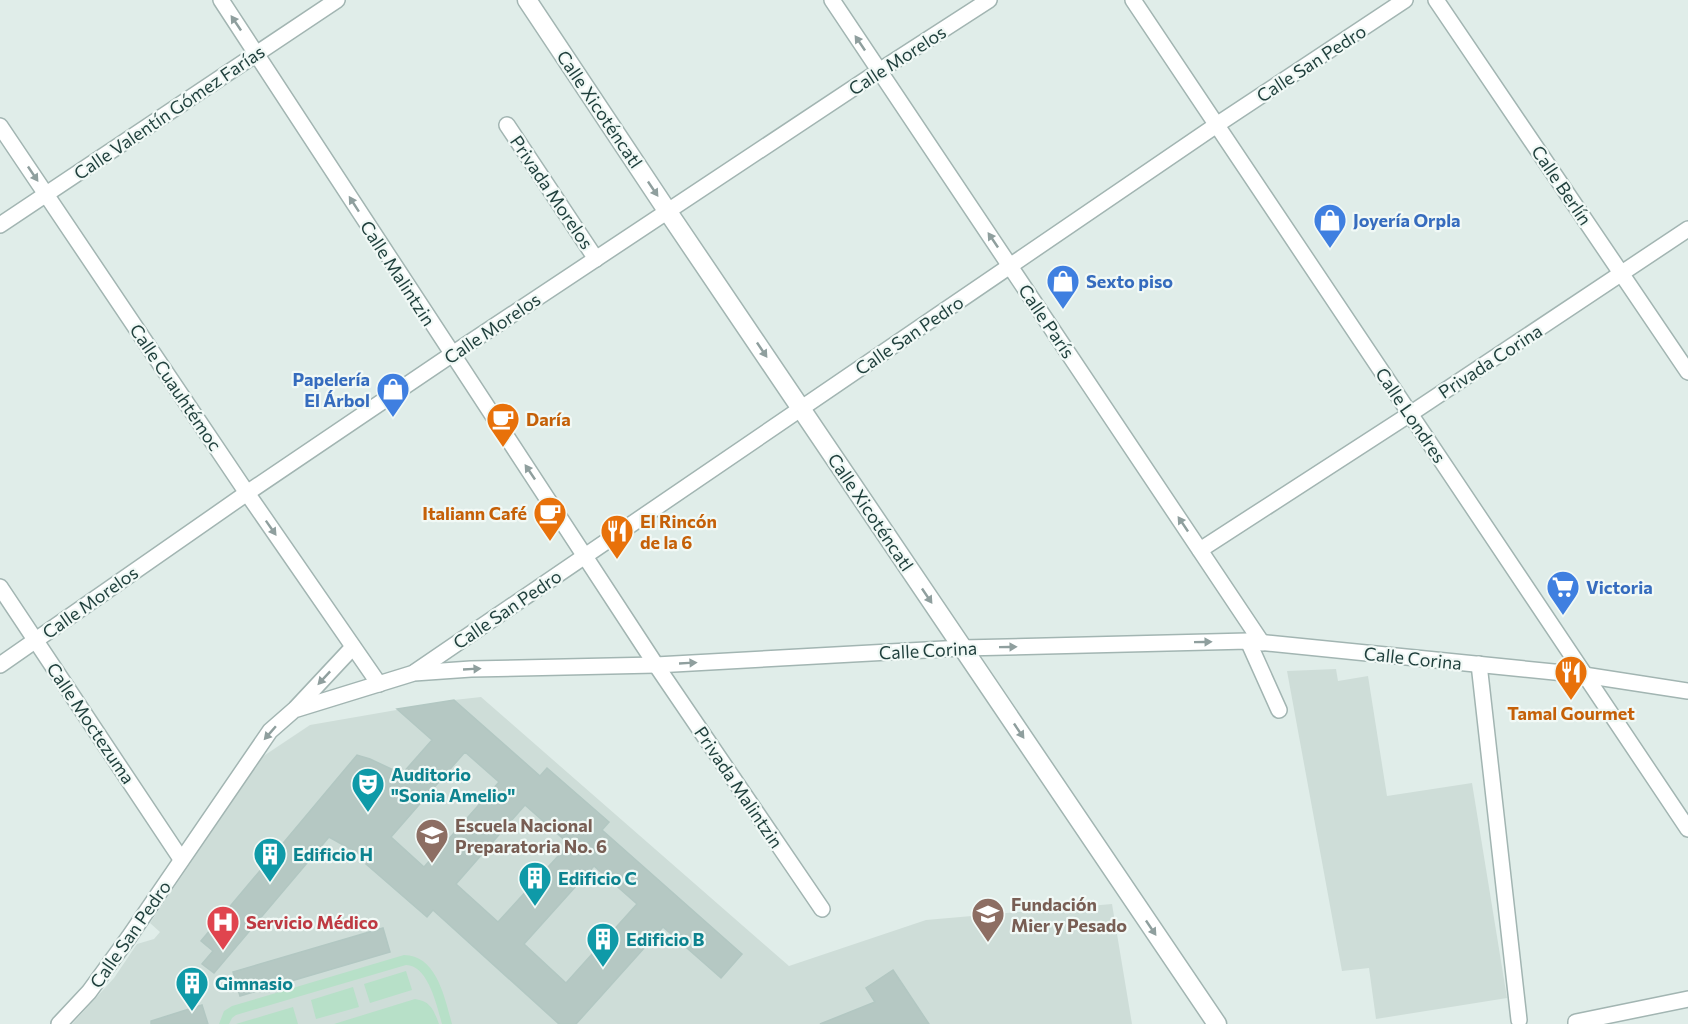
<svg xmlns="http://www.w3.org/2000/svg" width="1688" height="1024" viewBox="0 0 1688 1024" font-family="Commissioner,sans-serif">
  <rect width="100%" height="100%" fill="#e0ede9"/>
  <g fill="#ceddd8">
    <polygon points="1336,669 1338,681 1368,676 1387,796 1472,783 1507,998 1376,1019 1369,968 1342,971 1287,671"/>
    <polygon points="481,697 789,966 926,920 1112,904 1132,1024 72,1024 114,978 137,944 154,939 160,932 150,923 262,757 310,725 454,700"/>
  </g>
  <g fill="#b7e0c8">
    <path d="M 404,955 C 437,955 445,999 452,1024 L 442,1024 C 437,1006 428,965 406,965 L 236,1015 L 232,1018 L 229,1024 L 219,1024 L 224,1011 L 232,1006 Z"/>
    <polygon points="406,971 412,990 370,1003 364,984"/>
    <polygon points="353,987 359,1007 316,1019 311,1000"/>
    <path d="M 415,999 C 431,1001 434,1011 439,1024 L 334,1024 Z"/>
    <polygon points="293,1007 298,1024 236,1024"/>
  </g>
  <g fill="#b5c8c3" stroke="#b2c7c2" stroke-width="1.5" fill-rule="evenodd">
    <path d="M 454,700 L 540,776 L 547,768 L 609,822 L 602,830 L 742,954 L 721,978 L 663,927 L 576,1024 L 559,1024 L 433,910 L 427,917 L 366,864 L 370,860 L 329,837 L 214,973 L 202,964 L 213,951 L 201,941 L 357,755 L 370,759 L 402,774 L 432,740 L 397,709 ZM 465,752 L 499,782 L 424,867 L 391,837 ZM 525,805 L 569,844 L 498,922 L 456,884 ZM 594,866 L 637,904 L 566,983 L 524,944 Z"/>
    <polygon points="383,928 390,952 240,996 233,972"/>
    <polygon points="893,970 929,1024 820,1024 875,1002 866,988"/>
    <polygon points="202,1005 208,1024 151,1024 151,1021"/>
  </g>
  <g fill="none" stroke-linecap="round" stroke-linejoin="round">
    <defs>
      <g id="minor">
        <polyline points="221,0 656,665 822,909"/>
        <polyline points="832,0 1262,643"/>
        <polyline points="1133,0 1688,829"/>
        <polyline points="1436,0 1688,372"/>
        <polyline points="507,125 596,259"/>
        <polyline points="0,126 247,493 379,684"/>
        <polyline points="0,225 337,0"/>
        <polyline points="1200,550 1410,414 1688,229"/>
        <polyline points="0,587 181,859"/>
        <polyline points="1248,641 1279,710"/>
        <polyline points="1479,664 1519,1020"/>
        <polyline points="0,665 247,493 451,355 879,71 989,0"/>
        <polyline points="415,672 1218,124 1405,0"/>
        <polyline points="296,708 353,647"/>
        <polyline points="59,1024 89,992 129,937 270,731 294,710 414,673 471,669 656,665 962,648 1248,641 1584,675 1688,691"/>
        <polyline points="1576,1024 1576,1022 1688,999"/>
      </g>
      <polyline id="tertiary" points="527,0 668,212 1217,1024"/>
    </defs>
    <use href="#minor" stroke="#a2b5b2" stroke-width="18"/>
    <use href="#tertiary" stroke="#a2b5b2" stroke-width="21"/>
    <use href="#minor" stroke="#fff" stroke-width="15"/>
    <use href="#tertiary" stroke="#fff" stroke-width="18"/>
  </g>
  <defs><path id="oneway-solid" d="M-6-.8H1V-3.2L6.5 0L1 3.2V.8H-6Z" transform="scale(1.5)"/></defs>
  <g fill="#8f9f9e">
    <use href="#oneway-solid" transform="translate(236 23) rotate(-124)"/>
    <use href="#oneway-solid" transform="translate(860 43) rotate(-124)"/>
    <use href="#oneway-solid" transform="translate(33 174) rotate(56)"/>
    <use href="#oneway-solid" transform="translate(653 189) rotate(56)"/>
    <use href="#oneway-solid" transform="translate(354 204) rotate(-123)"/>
    <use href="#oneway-solid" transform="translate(993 240) rotate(-124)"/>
    <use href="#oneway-solid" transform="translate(762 350) rotate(56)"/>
    <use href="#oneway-solid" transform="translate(530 472) rotate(-124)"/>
    <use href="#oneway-solid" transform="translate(1183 524) rotate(-124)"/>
    <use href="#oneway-solid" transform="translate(271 528) rotate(55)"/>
    <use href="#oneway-solid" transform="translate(927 596) rotate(56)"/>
    <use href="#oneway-solid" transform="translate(1203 642) rotate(-1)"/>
    <use href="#oneway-solid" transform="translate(1008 647) rotate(-1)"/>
    <use href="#oneway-solid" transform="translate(688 663) rotate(-3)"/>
    <use href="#oneway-solid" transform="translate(472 669) rotate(-3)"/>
    <use href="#oneway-solid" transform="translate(324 678) rotate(133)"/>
    <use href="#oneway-solid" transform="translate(1019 731) rotate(56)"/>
    <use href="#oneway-solid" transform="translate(270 733) rotate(131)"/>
    <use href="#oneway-solid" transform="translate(1151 928) rotate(56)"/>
  </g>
  <defs>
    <symbol id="shop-pin" viewBox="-11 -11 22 30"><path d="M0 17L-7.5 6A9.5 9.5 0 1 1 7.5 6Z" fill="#3f7fe0" stroke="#f1f9f6"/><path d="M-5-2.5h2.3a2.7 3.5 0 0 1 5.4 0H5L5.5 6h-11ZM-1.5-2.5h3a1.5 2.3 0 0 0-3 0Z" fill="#fff"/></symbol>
    <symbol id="cafe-pin" viewBox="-11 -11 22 30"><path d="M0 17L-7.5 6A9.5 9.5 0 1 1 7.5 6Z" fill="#e8710a" stroke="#f1f9f6"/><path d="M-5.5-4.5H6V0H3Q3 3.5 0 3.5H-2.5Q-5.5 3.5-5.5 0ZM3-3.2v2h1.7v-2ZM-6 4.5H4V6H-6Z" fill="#fff"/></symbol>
    <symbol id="restaurant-pin" viewBox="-11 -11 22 30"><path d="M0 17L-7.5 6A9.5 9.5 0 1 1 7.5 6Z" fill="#e8710a" stroke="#f1f9f6"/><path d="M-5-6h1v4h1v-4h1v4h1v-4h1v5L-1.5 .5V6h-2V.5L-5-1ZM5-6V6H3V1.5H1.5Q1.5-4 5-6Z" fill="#fff"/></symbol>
    <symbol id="supermarket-pin" viewBox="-11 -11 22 30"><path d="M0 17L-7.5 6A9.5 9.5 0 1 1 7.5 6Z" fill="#3f7fe0" stroke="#f1f9f6"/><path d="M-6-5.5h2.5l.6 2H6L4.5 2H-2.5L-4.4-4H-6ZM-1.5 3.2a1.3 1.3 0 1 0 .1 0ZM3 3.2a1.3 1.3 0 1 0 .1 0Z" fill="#fff"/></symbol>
    <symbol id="theatre-pin" viewBox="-11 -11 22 30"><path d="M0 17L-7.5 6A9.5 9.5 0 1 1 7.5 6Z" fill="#0f9aa8" stroke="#f1f9f6"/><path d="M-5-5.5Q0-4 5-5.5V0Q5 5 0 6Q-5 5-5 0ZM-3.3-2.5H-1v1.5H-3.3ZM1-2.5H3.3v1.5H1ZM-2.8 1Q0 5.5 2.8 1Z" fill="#fff"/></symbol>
    <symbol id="school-pin" viewBox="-11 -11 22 30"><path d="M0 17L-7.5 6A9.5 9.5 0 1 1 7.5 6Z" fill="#8d6e63" stroke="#f1f9f6"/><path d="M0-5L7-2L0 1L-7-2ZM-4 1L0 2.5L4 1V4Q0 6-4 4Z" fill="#fff"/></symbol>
    <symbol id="building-pin" viewBox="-11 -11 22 30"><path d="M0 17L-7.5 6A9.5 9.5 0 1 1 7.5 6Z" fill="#0f9aa8" stroke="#f1f9f6"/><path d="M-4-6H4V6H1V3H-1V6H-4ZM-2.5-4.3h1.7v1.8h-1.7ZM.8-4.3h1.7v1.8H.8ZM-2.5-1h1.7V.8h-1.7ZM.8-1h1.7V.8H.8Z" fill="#fff"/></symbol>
    <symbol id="hospital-pin" viewBox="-11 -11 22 30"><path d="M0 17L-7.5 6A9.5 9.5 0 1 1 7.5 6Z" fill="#e0444e" stroke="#f1f9f6"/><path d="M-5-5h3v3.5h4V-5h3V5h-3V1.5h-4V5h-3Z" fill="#fff"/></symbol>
  </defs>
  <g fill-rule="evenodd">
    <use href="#shop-pin" x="1311" y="201" width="38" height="52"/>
    <use href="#shop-pin" x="1044" y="262" width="38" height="52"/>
    <use href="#shop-pin" x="374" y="370" width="38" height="52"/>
    <use href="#cafe-pin" x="484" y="400" width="38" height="52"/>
    <use href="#cafe-pin" x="531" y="494" width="38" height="52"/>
    <use href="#restaurant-pin" x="598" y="512" width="38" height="52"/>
    <use href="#supermarket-pin" x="1544" y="568" width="38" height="52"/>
    <use href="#restaurant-pin" x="1552" y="653" width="38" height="52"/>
    <use href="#theatre-pin" x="349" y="765" width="38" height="52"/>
    <use href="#school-pin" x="413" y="816" width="38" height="52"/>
    <use href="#building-pin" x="251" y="835" width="38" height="52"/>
    <use href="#building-pin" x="516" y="859" width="38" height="52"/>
    <use href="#school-pin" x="969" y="895" width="38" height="52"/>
    <use href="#hospital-pin" x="204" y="903" width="38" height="52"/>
    <use href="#building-pin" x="584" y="920" width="38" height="52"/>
    <use href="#building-pin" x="173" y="964" width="38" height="52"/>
  </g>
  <g text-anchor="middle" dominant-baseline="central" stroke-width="4.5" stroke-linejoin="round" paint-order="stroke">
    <g font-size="18" fill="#1f3f3c" stroke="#f1f9f6">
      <text transform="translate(897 60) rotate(-33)">Calle Morelos</text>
      <text transform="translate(1311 63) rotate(-33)">Calle San Pedro</text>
      <text transform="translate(600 109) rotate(56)">Calle Xicoténcatl</text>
      <text transform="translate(169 112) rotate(-34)">Calle Valentín Gómez Farías</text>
      <text transform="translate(1562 185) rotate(56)">Calle Berlín</text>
      <text transform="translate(552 192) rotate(56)">Privada Morelos</text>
      <text transform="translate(398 273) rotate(57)">Calle Malintzin</text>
      <text transform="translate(1047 321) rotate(56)">Calle París</text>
      <text transform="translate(492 328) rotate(-34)">Calle Morelos</text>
      <text transform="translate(909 335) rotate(-34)">Calle San Pedro</text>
      <text transform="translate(1490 361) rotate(-33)">Privada Corina</text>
      <text transform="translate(176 387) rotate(56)">Calle Cuauhtémoc</text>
      <text transform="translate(1411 415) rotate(56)">Calle Londres</text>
      <text transform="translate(871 512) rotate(56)">Calle Xicoténcatl</text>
      <text transform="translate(90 602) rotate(-35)">Calle Morelos</text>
      <text transform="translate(507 609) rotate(-34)">Calle San Pedro</text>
      <text transform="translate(928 650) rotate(-3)">Calle Corina</text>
      <text transform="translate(1413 658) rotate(6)">Calle Corina</text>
      <text transform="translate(91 723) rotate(56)">Calle Moctezuma</text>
      <text transform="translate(739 787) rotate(56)">Privada Malintzin</text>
      <text transform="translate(130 934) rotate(-55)">Calle San Pedro</text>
    </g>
    <g font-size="18" font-weight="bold" fill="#366cbe" stroke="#f1f9f6" text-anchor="start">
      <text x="1353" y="220">Joyería Orpla</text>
      <text x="1086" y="281">Sexto piso</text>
      <text x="370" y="379" text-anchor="end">Papelería<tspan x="370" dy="21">El Árbol</tspan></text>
      <text x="1586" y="587">Victoria</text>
    </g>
    <g font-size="18" font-weight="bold" fill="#c56008" stroke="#f1f9f6" text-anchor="start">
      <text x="526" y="419">Daría</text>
      <text x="527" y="513" text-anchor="end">Italiann Café</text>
      <text x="640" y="521">El Rincón<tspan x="640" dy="21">de la 6</tspan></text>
      <text x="1571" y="713" text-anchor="middle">Tamal Gourmet</text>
    </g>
    <g font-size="18" font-weight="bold" fill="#0d838f" stroke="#f1f9f6" text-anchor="start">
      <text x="391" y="774">Auditorio<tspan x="391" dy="21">"Sonia Amelio"</tspan></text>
      <text x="293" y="854">Edificio H</text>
      <text x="558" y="878">Edificio C</text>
      <text x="626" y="939">Edificio B</text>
      <text x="215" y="983">Gimnasio</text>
    </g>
    <g font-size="18" font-weight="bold" fill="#785e54" stroke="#f1f9f6" text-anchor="start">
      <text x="455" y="825">Escuela Nacional<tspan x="455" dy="21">Preparatoria No. 6</tspan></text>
      <text x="1011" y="904">Fundación<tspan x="1011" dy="21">Mier y Pesado</tspan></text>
    </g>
    <g font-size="18" font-weight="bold" fill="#be3a42" stroke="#f1f9f6" text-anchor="start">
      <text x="246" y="922">Servicio Médico</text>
    </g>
  </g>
</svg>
